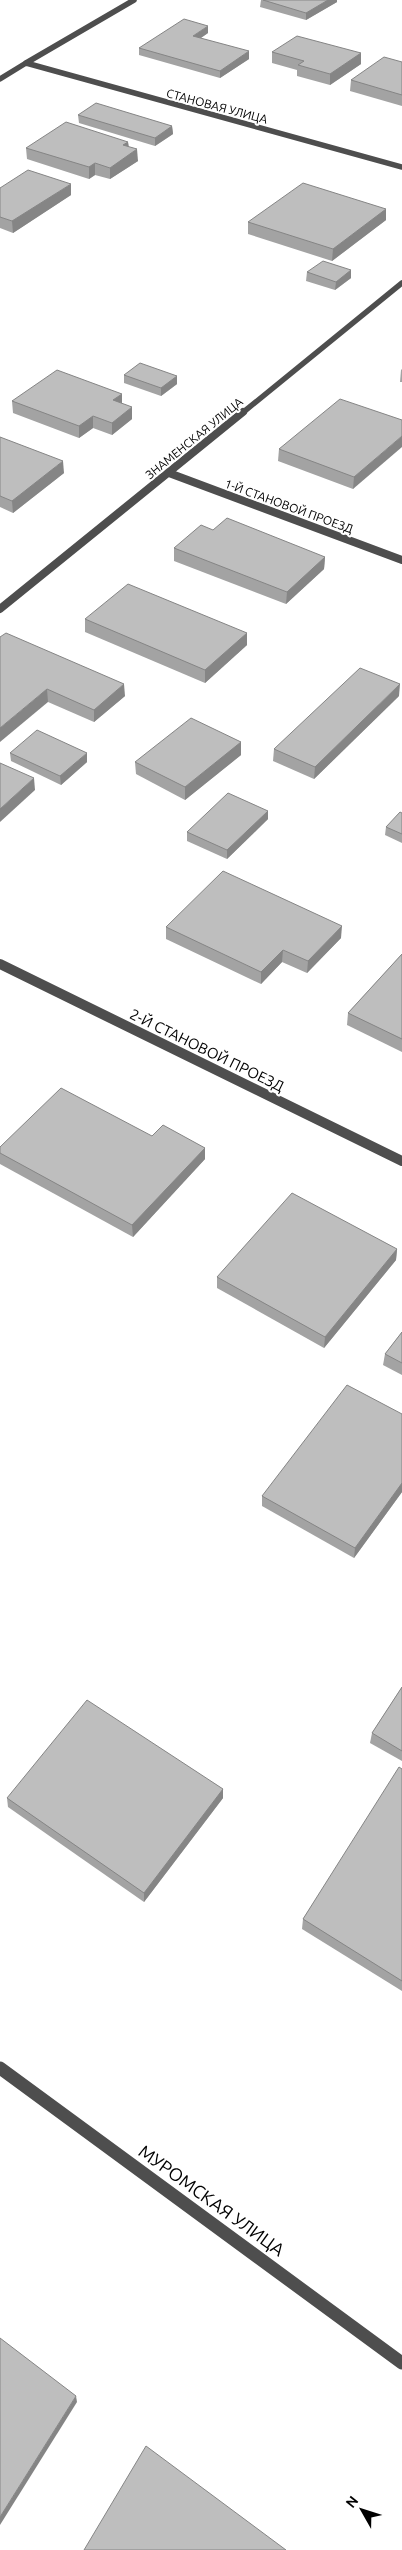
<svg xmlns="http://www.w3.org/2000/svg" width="402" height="2550" viewBox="0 0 402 2550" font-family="Ubuntu,sans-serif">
  <rect width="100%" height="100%" fill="#fff"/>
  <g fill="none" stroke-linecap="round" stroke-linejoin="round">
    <g stroke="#4e4e4e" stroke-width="5.5">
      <polyline points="0,79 26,63 402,167"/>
      <polyline points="241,414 402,283"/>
    </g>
    <g stroke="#4e4e4e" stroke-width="8">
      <polyline points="169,473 402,560"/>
      <polyline points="0,609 243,412"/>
    </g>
    <polyline stroke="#4e4e4e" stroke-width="10" points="0,964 402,1161"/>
    <polyline stroke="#4e4e4e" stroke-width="13" points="0,2068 402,2363"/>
    <polyline stroke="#4e4e4e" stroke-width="5.5" points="26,63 134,0"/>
  </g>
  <g fill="#a3a3a3">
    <polygon points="261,0 337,0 337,2 306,20 260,7"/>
    <polygon points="208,33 201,38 249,59 220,78 139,55 139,48"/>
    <polygon points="272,52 361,53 361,64 330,85 297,76 297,70 272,63"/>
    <polygon points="402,62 402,106 350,91 351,80"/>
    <polygon points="78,115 172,126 173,134 155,146 79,123"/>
    <polygon points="128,142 129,147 138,161 110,179 95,175 89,179 27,159 26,148"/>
    <polygon points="0,188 71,195 13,233 0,228"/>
    <polygon points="386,209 386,220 332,261 248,234 248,222"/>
    <polygon points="351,270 351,278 335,290 306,281 307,272"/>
    <polygon points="402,369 402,382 400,382 401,370"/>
    <polygon points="124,375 177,376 177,384 161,396 124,383"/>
    <polygon points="122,394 122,403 132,419 112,435 93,428 79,438 13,413 12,401"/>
    <polygon points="402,420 353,489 278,461 279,449"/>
    <polygon points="0,437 64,473 13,513 0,507"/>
    <polygon points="213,530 325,557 324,569 286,604 174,561 174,548"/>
    <polygon points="85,619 247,633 247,645 205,683 85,632"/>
    <polygon points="0,637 125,696 94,722 48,702"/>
    <polygon points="399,696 314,779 273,761 274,749"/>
    <polygon points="241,742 241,755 185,800 136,774 135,762"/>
    <polygon points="10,753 87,762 61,785 11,761"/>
    <polygon points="268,811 268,819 227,859 187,841 187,832"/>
    <polygon points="402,813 402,843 385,835 386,827"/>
    <polygon points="166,927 341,938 307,973 282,962 261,984 166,939"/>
    <polygon points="402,954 402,1052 347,1025 348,1013"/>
    <polygon points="152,1136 205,1148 205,1159 133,1237 0,1164 0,1147"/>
    <polygon points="397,1249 396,1260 324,1348 217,1288 217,1277"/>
    <polygon points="402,1332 402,1375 383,1365 385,1354"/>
    <polygon points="402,1414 402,1492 354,1558 262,1506 262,1496"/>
    <polygon points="402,1687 402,1761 370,1743 372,1733"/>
    <polygon points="402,1769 402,1991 302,1929 303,1919"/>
    <polygon points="223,1789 223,1798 144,1902 8,1807 7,1798"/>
  </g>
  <g fill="#858585">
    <polygon points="328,0 337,0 337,2 306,20 306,13"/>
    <polygon points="208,26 208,33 193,43 193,36"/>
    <polygon points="249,51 249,59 220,78 220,71"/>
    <polygon points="361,53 361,64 330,85 330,74"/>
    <polygon points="172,126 173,134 155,146 155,138"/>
    <polygon points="128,142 129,153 123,145"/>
    <polygon points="137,149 138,161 110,179 110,168"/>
    <polygon points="95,163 95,175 89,179 89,167"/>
    <polygon points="71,184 71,195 13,233 12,221"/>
    <polygon points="386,209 386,220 332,261 333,249"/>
    <polygon points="351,270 351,278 335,290 336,282"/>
    <polygon points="177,376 177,384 161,396 161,388"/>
    <polygon points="122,394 122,405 113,400"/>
    <polygon points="132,407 132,419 112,435 112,423"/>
    <polygon points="93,416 93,428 79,438 79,426"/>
    <polygon points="402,436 402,447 353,489 354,477"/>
    <polygon points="63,461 64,473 13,513 12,501"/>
    <polygon points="325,557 324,569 286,604 287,592"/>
    <polygon points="247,633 247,645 205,683 205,670"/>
    <polygon points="124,684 125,696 94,722 94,710"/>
    <polygon points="400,684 399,696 314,779 315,767"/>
    <polygon points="47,689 48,702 0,742 0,728"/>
    <polygon points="241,742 241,755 185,800 185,787"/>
    <polygon points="87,753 87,762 61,785 60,776"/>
    <polygon points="34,778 35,790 0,822 0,809"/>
    <polygon points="268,811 268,819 227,859 227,850"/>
    <polygon points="342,926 341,938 307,973 308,961"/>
    <polygon points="283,950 282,962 261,984 261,972"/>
    <polygon points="205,1148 205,1159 133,1237 132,1225"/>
    <polygon points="397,1249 396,1260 324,1348 325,1337"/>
    <polygon points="402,1483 402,1492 354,1558 355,1548"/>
    <polygon points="223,1789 223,1798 144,1902 144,1893"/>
    <polygon points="76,2396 77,2402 0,2525 0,2517"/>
  </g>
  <g fill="#bebebe" stroke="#858585">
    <polygon points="263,0 328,0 306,13"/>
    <polygon points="184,19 208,26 193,36 249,51 220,71 139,48"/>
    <polygon points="297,36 361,53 330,74 298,65 304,61 272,52"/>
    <polygon points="384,57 402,62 402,95 351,80"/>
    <polygon points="96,103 172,126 155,138 78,115"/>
    <polygon points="66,122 128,142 123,145 137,149 110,168 95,163 89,167 26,148"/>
    <polygon points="28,170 71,184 12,221 0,217 0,188"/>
    <polygon points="303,183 386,209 333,249 248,222"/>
    <polygon points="323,261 351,270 336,282 307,272"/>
    <polygon points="140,363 177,376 161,388 124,375"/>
    <polygon points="57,370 122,394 113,400 132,407 112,423 93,416 79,426 12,401"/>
    <polygon points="340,399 402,420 402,436 354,477 279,449"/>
    <polygon points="0,437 63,461 12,501 0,496"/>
    <polygon points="227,518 325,557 287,592 174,548 201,525 213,530"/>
    <polygon points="128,584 247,633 205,670 85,619"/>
    <polygon points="6,633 124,684 94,710 47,689 0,728 0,637"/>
    <polygon points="360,668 400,684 315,767 274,749"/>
    <polygon points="191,718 241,742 185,787 135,762"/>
    <polygon points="37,730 87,753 60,776 10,753"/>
    <polygon points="0,763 34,778 0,809"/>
    <polygon points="228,793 268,811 227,850 187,832"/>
    <polygon points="400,812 402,813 402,834 386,827"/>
    <polygon points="223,871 342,926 308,961 283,950 261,972 166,927"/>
    <polygon points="402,954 402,1039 348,1013"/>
    <polygon points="61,1088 152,1136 163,1125 205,1148 132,1225 0,1153 0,1147"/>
    <polygon points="292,1193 397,1249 325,1337 217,1277"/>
    <polygon points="402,1332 402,1363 385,1354"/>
    <polygon points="347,1385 402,1414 402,1483 355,1548 262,1496"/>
    <polygon points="402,1687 402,1751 372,1733"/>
    <polygon points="87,1700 223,1789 144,1893 7,1798"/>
    <polygon points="399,1767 402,1769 402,1981 303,1919"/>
    <polygon points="0,2338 76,2396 0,2517"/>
    <polygon points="146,2446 286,2550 84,2550"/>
  </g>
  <g text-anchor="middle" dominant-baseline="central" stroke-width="4" stroke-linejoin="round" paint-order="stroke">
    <g font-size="12" fill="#000" stroke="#fff">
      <text transform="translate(217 106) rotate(15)">СТАНОВАЯ УЛИЦА</text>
      <text transform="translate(194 438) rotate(-39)">ЗНАМЕНСКАЯ УЛИЦА</text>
      <text transform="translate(289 506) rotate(20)">1-Й СТАНОВОЙ ПРОЕЗД</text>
    </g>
    <g font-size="15" fill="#000" stroke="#fff">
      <text transform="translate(207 1050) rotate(26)">2-Й СТАНОВОЙ ПРОЕЗД</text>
    </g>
    <g font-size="18" fill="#000" stroke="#fff">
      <text transform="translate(212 2200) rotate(36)">МУРОМСКАЯ УЛИЦА</text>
    </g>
  </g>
  <g transform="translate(362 2510) rotate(309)" stroke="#ffffff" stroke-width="4" paint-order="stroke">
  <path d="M0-4L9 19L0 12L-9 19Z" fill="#000000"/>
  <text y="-8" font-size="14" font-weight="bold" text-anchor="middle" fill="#000000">N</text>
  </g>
</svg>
